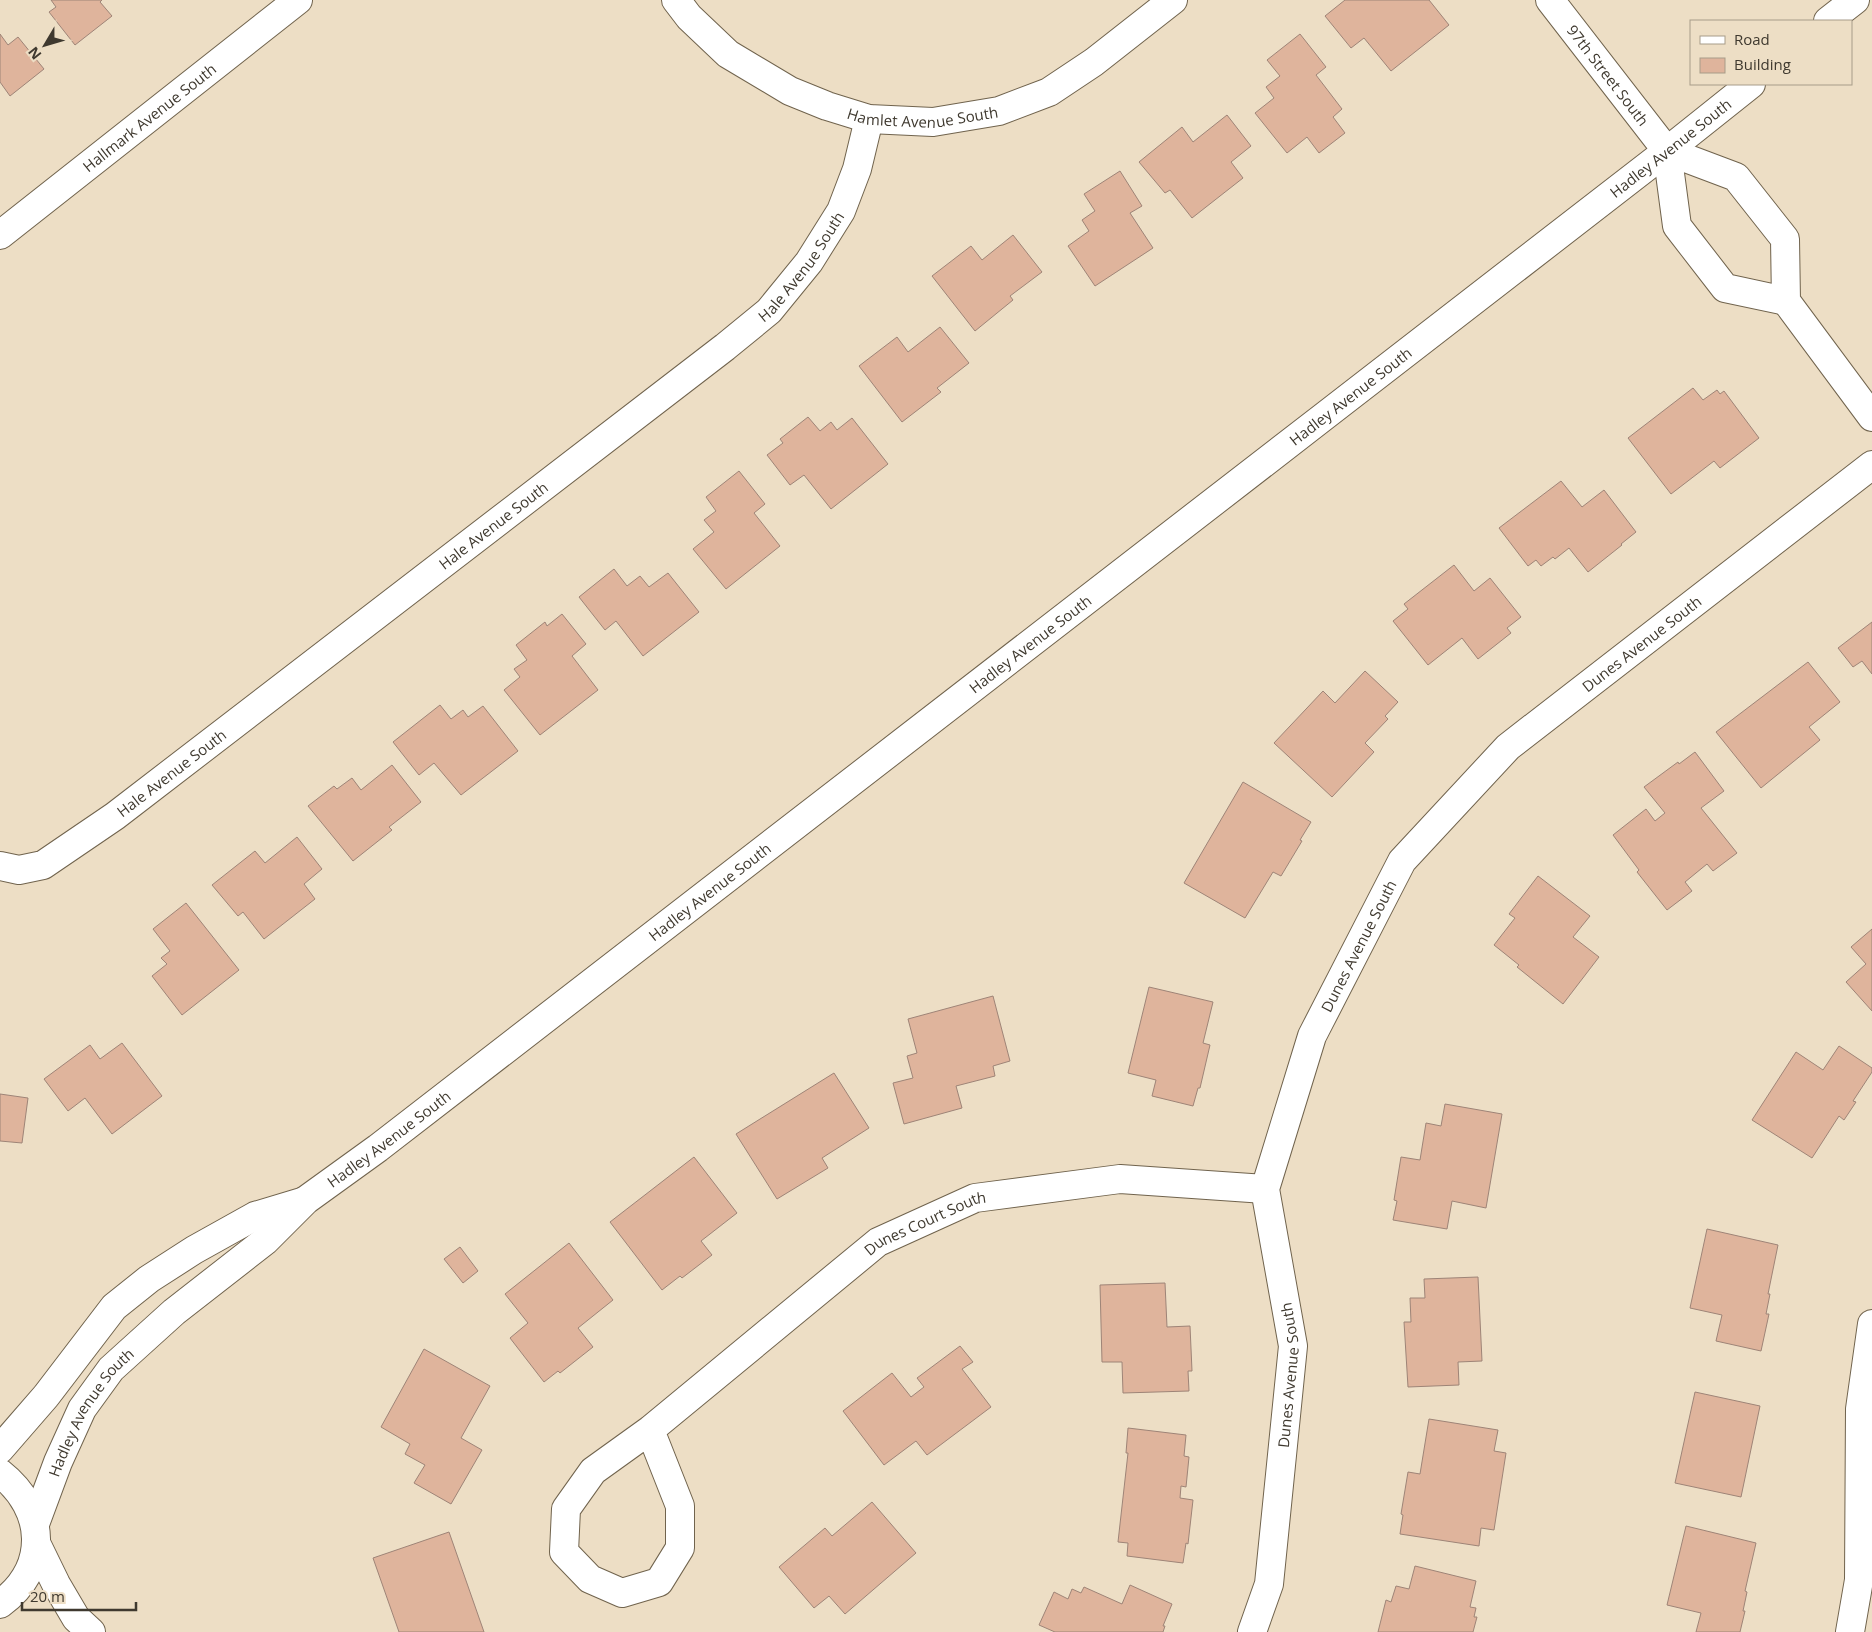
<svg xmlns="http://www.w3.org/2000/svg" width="1872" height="1632" viewBox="0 0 1872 1632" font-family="'Open Sans',sans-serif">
  <rect width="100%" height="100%" fill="#eddec5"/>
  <g fill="#dfb49c" stroke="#9e8477">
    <polygon points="51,0 102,0 100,2 112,16 75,45 49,12 56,7"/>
    <polygon points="1345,0 1429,0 1449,25 1391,71 1364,38 1351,48 1325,16"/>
    <polygon points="0,34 8,45 18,37 44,69 10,96 0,82"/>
    <polygon points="1300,34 1326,67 1316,75 1342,109 1333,117 1345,133 1319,153 1307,137 1287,153 1255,113 1274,98 1266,87 1280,76 1267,60"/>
    <polygon points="1227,115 1251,146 1231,162 1243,178 1192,218 1170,190 1165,193 1139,162 1182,127 1193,142"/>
    <polygon points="1120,171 1142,206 1130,213 1153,248 1095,286 1068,246 1089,231 1082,220 1095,211 1084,194"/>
    <polygon points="1013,235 1042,272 1010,296 1013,300 975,331 932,276 971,246 982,260"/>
    <polygon points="940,327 969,363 937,388 941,392 902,422 859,366 897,337 908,352"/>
    <polygon points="1693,388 1703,400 1717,390 1720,394 1724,391 1759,438 1720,468 1714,461 1671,494 1628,438"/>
    <polygon points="808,417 820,431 831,422 837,430 852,418 888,464 831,509 804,475 790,485 767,455 783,443 780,439"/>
    <polygon points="739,471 765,504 754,513 780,546 726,589 693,549 714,532 704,520 716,511 706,497"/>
    <polygon points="1561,481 1582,507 1604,490 1636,532 1621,544 1622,545 1588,572 1569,548 1555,559 1553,557 1541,566 1536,560 1528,566 1499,528"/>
    <polygon points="1454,565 1474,591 1490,578 1521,617 1507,628 1511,633 1478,659 1462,638 1428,665 1393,621 1408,609 1404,604"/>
    <polygon points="614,569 627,586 640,576 649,587 668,573 699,612 643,656 616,621 605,630 579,597"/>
    <polygon points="562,614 586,644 572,656 598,690 540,735 504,690 520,677 514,669 527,660 516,645 545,622 547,626"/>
    <polygon points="1872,622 1872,674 1862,661 1853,667 1838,648"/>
    <polygon points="1808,662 1840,702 1809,727 1820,740 1761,788 1716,732"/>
    <polygon points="1365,671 1398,702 1385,716 1388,719 1365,743 1374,752 1332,797 1274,743 1323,691 1335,703"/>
    <polygon points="440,705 451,719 463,710 468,717 483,706 518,751 461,795 434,763 419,775 393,742"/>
    <polygon points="1695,752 1724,791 1701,808 1737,853 1713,871 1707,864 1685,882 1692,891 1667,910 1637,872 1639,870 1613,835 1646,809 1655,821 1665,813 1644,787 1678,762 1679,764"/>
    <polygon points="392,765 421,802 389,827 392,830 353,861 308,806 334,786 337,789 352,778 361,790"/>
    <polygon points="1243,782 1311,822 1300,840 1302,841 1281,876 1273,872 1245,918 1184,883"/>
    <polygon points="297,837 322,869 304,884 315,899 264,939 243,912 238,916 212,885 255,851 265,863"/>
    <polygon points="1538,876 1590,916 1573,937 1599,957 1563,1004 1517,967 1519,965 1494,945 1515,918 1509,914"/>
    <polygon points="186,903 239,970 182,1015 152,976 167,964 161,958 170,951 153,929"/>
    <polygon points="1872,929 1872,1011 1846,982 1866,964 1851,947"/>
    <polygon points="1149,987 1213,1002 1203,1043 1210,1045 1200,1088 1198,1088 1193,1106 1152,1096 1156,1080 1128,1073"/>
    <polygon points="993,996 1010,1061 993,1066 995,1076 956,1086 962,1108 904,1124 893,1083 913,1078 907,1056 917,1053 908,1019"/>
    <polygon points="122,1043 162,1096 112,1134 85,1098 68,1111 44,1079 90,1045 100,1059"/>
    <polygon points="1839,1046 1872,1068 1872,1072 1853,1101 1856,1102 1844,1120 1839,1116 1812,1158 1752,1120 1796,1052 1823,1070"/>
    <polygon points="834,1073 869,1128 822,1158 828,1168 777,1199 736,1134"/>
    <polygon points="0,1094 28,1098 22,1143 0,1141"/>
    <polygon points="1445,1104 1502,1114 1486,1208 1452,1201 1447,1229 1393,1220 1397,1201 1394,1200 1401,1157 1420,1160 1426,1123 1441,1126"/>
    <polygon points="694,1157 737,1213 701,1241 712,1255 682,1278 680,1276 662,1290 610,1222"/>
    <polygon points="1707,1229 1778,1245 1768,1294 1770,1294 1766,1314 1769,1314 1761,1351 1716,1341 1722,1315 1690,1308"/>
    <polygon points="569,1243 613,1300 578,1328 593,1347 560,1373 558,1371 544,1382 510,1338 528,1323 505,1294"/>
    <polygon points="460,1247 478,1271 463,1283 444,1259"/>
    <polygon points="1478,1277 1482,1361 1458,1362 1459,1385 1408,1387 1404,1322 1411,1322 1410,1298 1425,1298 1424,1279"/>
    <polygon points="1165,1283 1167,1327 1190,1326 1192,1371 1188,1371 1189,1391 1123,1393 1122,1362 1102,1362 1100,1285"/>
    <polygon points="960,1346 973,1362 962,1369 991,1407 927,1455 916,1441 884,1465 843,1411 892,1373 911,1397 924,1387 917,1378"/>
    <polygon points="424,1349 490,1386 461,1438 482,1450 451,1504 414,1483 425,1465 405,1454 410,1444 381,1427"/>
    <polygon points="1695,1392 1760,1406 1741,1497 1675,1483"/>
    <polygon points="1429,1419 1498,1430 1494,1451 1506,1453 1494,1530 1481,1528 1479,1546 1400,1534 1403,1515 1401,1514 1408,1472 1420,1474"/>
    <polygon points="1128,1428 1186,1435 1184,1456 1189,1457 1186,1487 1181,1486 1180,1498 1193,1500 1188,1544 1186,1543 1183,1563 1127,1556 1128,1543 1118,1542 1128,1453 1126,1453"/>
    <polygon points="872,1502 916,1553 845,1614 829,1596 814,1608 779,1567 825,1528 832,1536"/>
    <polygon points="1686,1526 1756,1543 1745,1591 1747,1592 1743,1611 1745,1611 1740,1632 1696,1632 1701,1613 1667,1605"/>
    <polygon points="449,1532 484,1632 399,1632 373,1558"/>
    <polygon points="1415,1566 1476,1581 1470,1607 1476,1608 1474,1617 1477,1617 1473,1632 1378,1632 1386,1600 1391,1602 1396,1586 1409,1589"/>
    <polygon points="1130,1585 1172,1604 1163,1626 1165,1626 1163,1632 1055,1632 1039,1625 1054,1592 1068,1599 1072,1589 1081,1593 1084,1587 1122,1604"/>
  </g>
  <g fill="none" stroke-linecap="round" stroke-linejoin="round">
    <defs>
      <g id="minor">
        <path id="s1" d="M 676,0 L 689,17 L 728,54 L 790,91 L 827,106 L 869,119 L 933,122 L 999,111 L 1049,92 L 1094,62 L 1173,0"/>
        <path id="s2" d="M 1550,0 L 1667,151 L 1677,226 L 1725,288 L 1786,301"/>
        <polyline points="1828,21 1855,0"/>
        <polyline points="1667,151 1736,177 1785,239 1786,301 1872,417"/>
        <path id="s3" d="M 0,235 L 298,0"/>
        <path id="s4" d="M 0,866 L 19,870 L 43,865 L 115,816 L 725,347 L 769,311 L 809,262 L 841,211 L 857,169 L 869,119"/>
        <path id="s5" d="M 650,1430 L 680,1506 L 680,1548 L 659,1582 L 622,1593 L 590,1579 L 564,1552 L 566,1509 L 593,1471 L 650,1430 L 878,1242 L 975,1198 L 1120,1179 L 1265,1189"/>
        <polyline points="0,1449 46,1396 114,1307 149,1279 194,1250 255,1216 302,1202"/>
        <path d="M 0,1473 C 47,1510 49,1568 0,1604"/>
        <path id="s6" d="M 35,1524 L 58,1462 L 82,1409 L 111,1369 L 174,1312 L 265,1241 L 306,1200 L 378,1148 L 1322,418 L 1667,151 L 1751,84"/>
        <polyline points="36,1543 56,1584 76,1618 91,1632"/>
        <path id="s7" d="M 1252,1632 L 1269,1584 L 1293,1346 L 1265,1189 L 1312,1036 L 1402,861 L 1508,747 L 1872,465"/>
        <polyline points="1850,1632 1859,1580 1860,1409 1872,1324"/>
      </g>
    </defs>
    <use href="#minor" stroke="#70634d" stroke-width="30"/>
    <use href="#minor" stroke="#fff" stroke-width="28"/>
  </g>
  <g text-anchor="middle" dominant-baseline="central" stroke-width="4.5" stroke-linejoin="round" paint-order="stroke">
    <g font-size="15" fill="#3f392f" stroke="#eddec5">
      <text stroke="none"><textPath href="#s2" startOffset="95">97th Street South</textPath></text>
      <text stroke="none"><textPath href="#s1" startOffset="285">Hamlet Avenue South</textPath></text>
      <text stroke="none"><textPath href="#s3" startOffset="190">Hallmark Avenue South</textPath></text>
      <text stroke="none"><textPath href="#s6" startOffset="2155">Hadley Avenue South</textPath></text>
      <text stroke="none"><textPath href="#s4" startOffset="1012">Hale Avenue South</textPath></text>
      <text stroke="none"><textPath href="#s6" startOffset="1750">Hadley Avenue South</textPath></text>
      <text stroke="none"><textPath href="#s4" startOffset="608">Hale Avenue South</textPath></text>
      <text stroke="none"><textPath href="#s7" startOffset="1131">Dunes Avenue South</textPath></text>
      <text stroke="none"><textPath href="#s6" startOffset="1345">Hadley Avenue South</textPath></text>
      <text stroke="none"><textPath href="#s4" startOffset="202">Hale Avenue South</textPath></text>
      <text stroke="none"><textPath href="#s6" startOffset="940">Hadley Avenue South</textPath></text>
      <text stroke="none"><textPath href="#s7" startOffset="711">Dunes Avenue South</textPath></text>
      <text stroke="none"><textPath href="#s6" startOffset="535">Hadley Avenue South</textPath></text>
      <text stroke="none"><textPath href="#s5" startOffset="781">Dunes Court South</textPath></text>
      <text stroke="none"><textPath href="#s7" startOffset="261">Dunes Avenue South</textPath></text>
      <text stroke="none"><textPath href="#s6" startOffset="126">Hadley Avenue South</textPath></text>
    </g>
  </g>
  <rect x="1690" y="20" width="162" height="65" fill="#eddec5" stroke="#a79c89"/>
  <rect x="1700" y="36" width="25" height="8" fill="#ffffff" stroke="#a79c89"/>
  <text x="1734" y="45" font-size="15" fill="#3f392f">Road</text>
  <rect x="1700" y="58" width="25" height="15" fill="#dfb49c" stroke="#a79c89"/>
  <text x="1734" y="70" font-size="15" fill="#3f392f">Building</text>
  <g transform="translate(45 45) rotate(232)" stroke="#eddec5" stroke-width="4" paint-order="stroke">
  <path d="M0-4L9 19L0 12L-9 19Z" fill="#3f392f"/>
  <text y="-8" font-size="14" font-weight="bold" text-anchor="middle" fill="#3f392f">N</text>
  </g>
  <path d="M22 1602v8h114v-8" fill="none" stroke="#3f392f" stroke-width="2.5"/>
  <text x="30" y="1602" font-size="15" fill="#3f392f" stroke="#eddec5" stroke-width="4" paint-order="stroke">20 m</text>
</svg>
